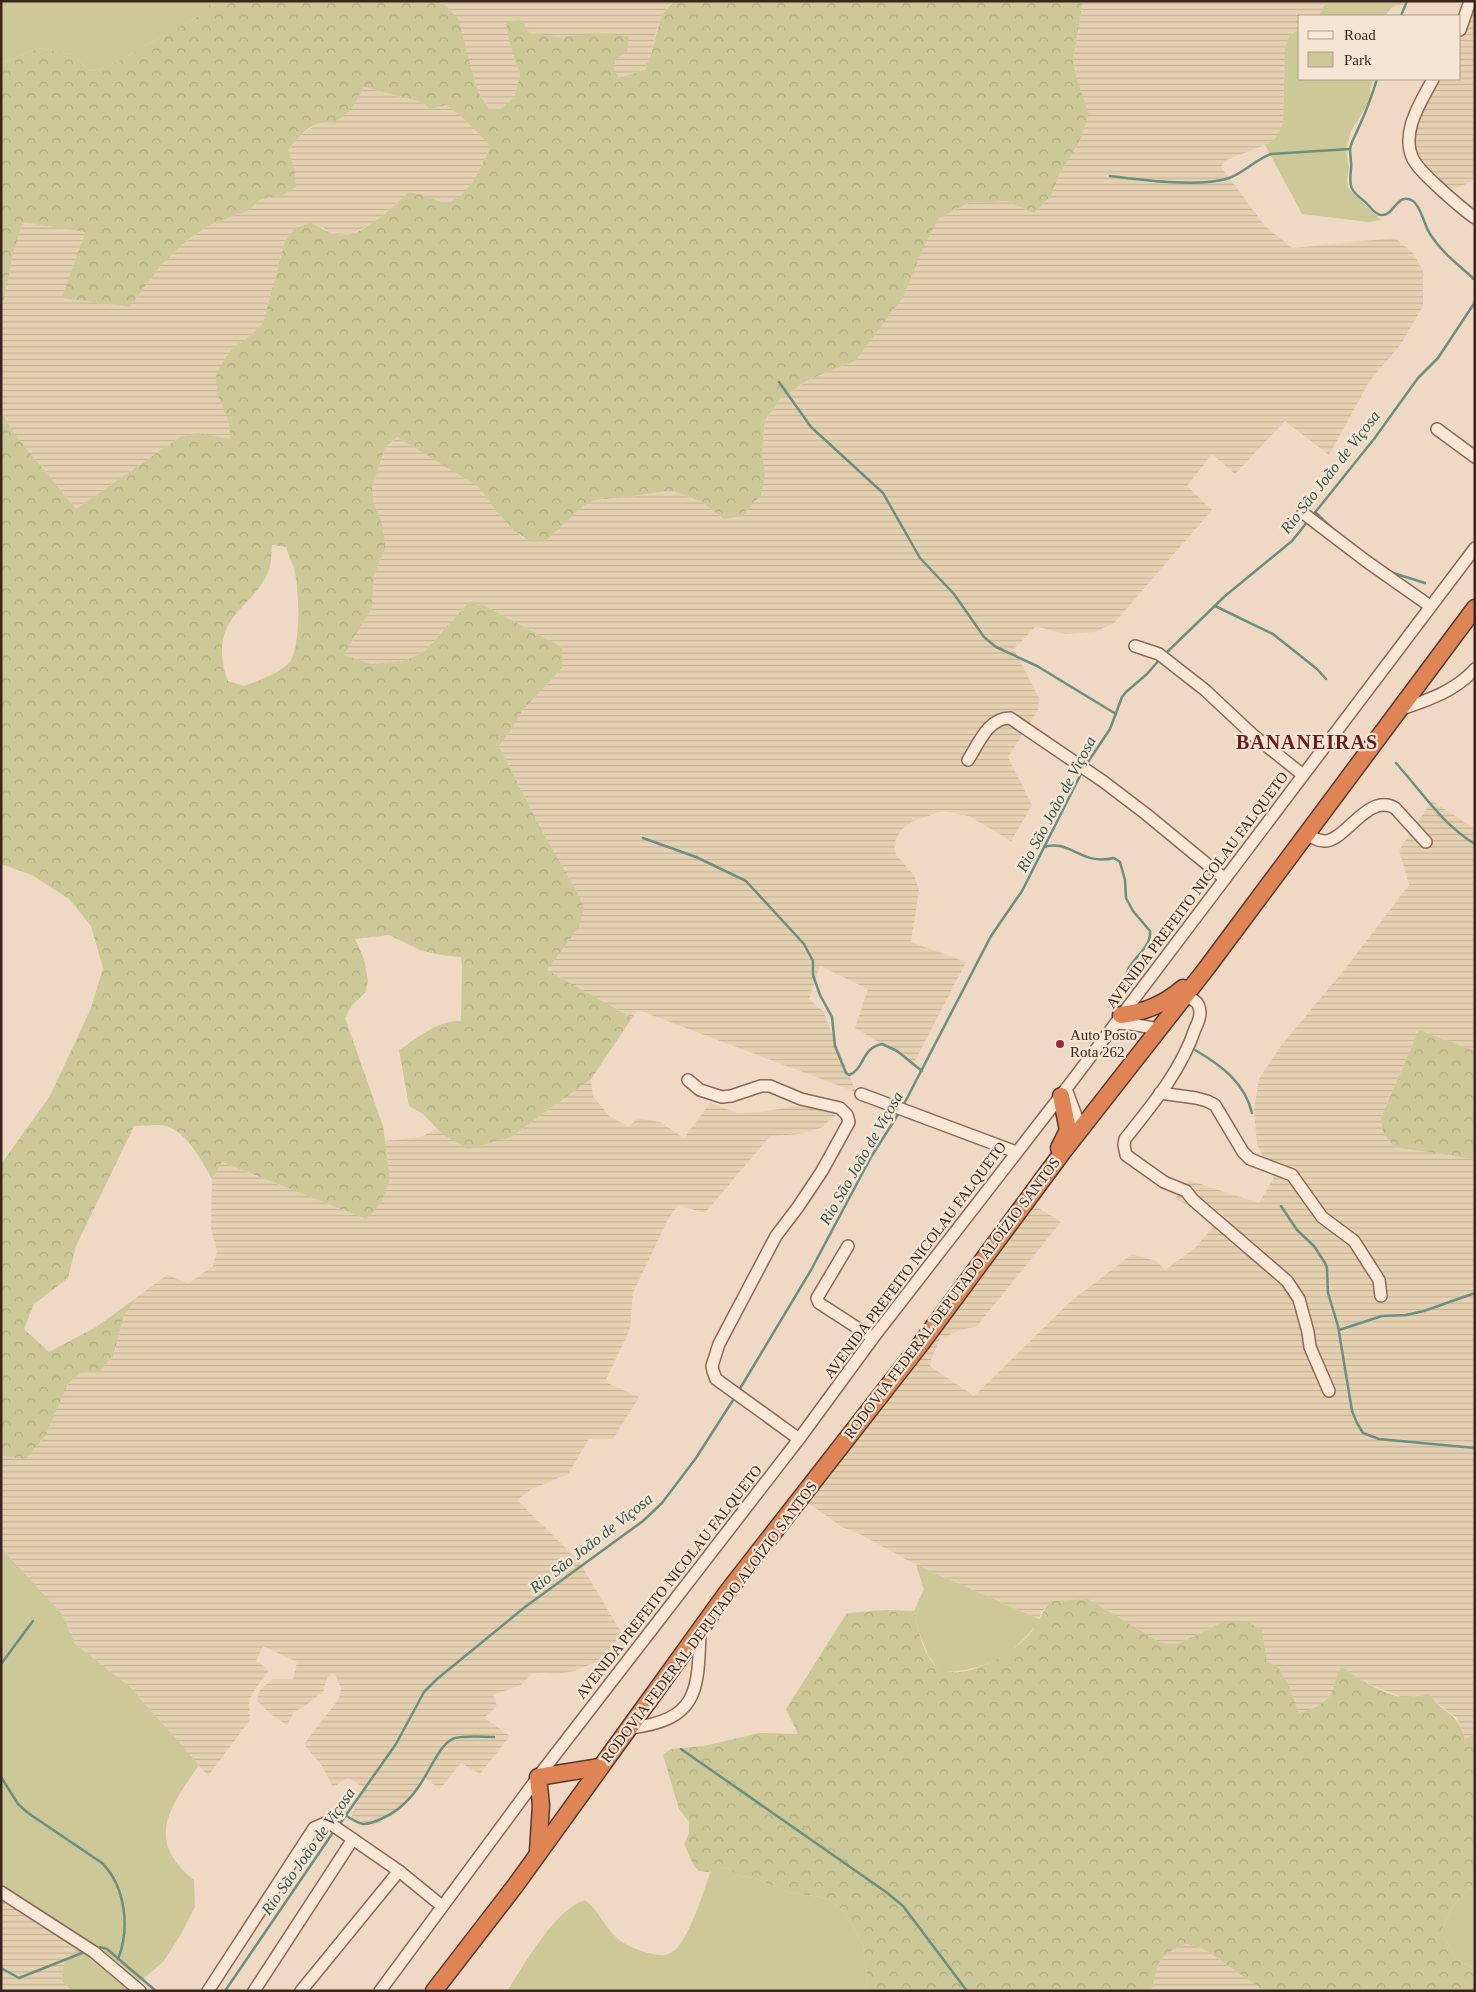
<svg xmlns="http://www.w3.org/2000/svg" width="1476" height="1992" viewBox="0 0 1476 1992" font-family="Georgia,serif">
  <defs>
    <pattern id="farmland-rules" width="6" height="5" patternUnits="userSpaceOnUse" patternTransform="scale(1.25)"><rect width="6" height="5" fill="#e5d1b1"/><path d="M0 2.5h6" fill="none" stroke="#c5b398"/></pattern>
    <pattern id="forest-crowns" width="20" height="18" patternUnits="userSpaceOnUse" patternTransform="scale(1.25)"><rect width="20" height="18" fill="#cdc897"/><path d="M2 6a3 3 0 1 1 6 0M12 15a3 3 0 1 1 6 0" fill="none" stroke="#b1ac82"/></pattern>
  </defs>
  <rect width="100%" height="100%" fill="#efd9c4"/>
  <g fill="url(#farmland-rules)">
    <polygon points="438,1 675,1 668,6 657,27 652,51 645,70 619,79 614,70 615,60 575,35 557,37 529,33 509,41 520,75 514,97 503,109 489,109 480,95 446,6"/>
    <polygon points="1083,1 1327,1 1318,16 1300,16 1300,29 1289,36 1285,49 1283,121 1281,133 1270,143 1224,161 1221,167 1264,225 1292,248 1395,238 1413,253 1423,271 1423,306 1401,344 1369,382 1329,455 1285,421 1235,474 1212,454 1187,486 1212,510 1114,623 1095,632 1064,634 1036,626 1014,649 1039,698 1038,710 1008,757 1032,805 1011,841 969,816 942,811 911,822 901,830 894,843 896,855 914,875 919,890 911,942 966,962 914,1063 855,1028 868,989 820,966 809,999 823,1011 856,1092 638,1010 632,1018 546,970 579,927 577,892 541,829 499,746 512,729 521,712 562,668 562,647 483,605 468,603 425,651 404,661 371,664 344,655 372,607 374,575 386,547 382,523 374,504 372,488 385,448 397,437 480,487 502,518 523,538 572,516 583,506 594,500 628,497 671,490 702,502 724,519 765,473 762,452 765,420 781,398 810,379 855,361 938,219 968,203 1006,201 1034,213 1051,196 1059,175 1078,144 1077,79 1073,60"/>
    <polygon points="1475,1 1475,180 1454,189 1440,185 1419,161 1411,143 1415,126 1439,79 1460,79 1460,20"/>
    <polygon points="364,87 421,102 430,109 446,105 463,118 491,145 472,185 459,199 446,204 426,196 397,202 381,219 352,234 334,235 322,227 294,229 285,241 263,323 248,339 235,346 217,393 229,423 230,439 180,437 76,509 13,432 1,411 1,314 13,253 23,222 85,231 63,297 130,307 160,266 190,238 211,224 248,211 261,199 281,196 294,168 288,151 299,136 317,124 333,122 357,100"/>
    <polygon points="1432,801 1475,829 1475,1051 1419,1030 1381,1118 1394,1147 1475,1159 1475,1733 1465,1739 1462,1729 1456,1717 1433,1700 1430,1694 1404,1698 1396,1695 1360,1680 1342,1667 1333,1691 1322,1705 1299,1714 1288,1684 1278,1667 1267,1661 1262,1630 1222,1622 1178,1644 1161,1643 1088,1599 1051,1601 1041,1613 1039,1619 916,1565 856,1532 844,1528 802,1499 1032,1204 1061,1222 977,1326 958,1331 940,1339 931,1360 930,1366 974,1396 1070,1302 1132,1254 1156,1261 1165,1270 1195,1248 1224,1214 1218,1211 1194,1208 1175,1199 1188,1180 1259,1203 1274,1178 1257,1144 1254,1110 1259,1079 1280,1047 1348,965 1409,885 1399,850"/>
    <polygon points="591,1079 593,1096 609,1116 629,1127 637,1118 660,1122 684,1138 710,1103 738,1113 762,1112 796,1106 813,1106 840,1111 821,1128 800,1134 770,1136 705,1213 678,1205 668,1219 633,1293 630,1329 605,1382 639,1397 613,1439 589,1439 568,1474 532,1489 517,1500 578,1560 627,1642 618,1653 574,1671 557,1674 542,1673 531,1674 521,1685 493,1695 497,1706 484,1718 510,1736 480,1774 461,1763 440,1789 425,1778 398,1812 374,1826 351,1818 363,1787 348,1778 333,1787 322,1766 304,1744 339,1699 341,1688 336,1676 332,1674 327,1678 323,1692 306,1705 294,1712 287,1725 273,1716 257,1701 260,1690 273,1679 293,1679 297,1662 263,1646 256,1661 269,1670 255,1689 249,1701 250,1720 208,1776 130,1687 75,1644 62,1614 1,1548 1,1456 26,1459 46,1435 68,1384 80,1373 99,1372 113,1356 124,1316 136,1298 167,1275 189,1283 213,1266 217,1251 211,1229 212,1179 221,1162 366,1219 390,1179 385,1141 421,1137 436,1129 442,1134 511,1137"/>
    <polygon points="1,1883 83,1944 63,1982 72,1991 1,1991"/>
    <polygon points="1186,1944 1196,1946 1207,1951 1264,1991 1151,1991 1158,1965 1163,1957 1174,1949"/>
  </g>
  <g fill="#cdc897">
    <polygon points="1,1 212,1 212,3 202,14 108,67 93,71 87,69 73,55 40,48 1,63"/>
    <polygon points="1327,1 1406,1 1402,5 1393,6 1385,16 1318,16"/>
    <path d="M 1300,29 L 1300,79 L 1374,79 L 1370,88 L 1371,99 L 1351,131 L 1346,150 L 1349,168 L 1347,179 L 1348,188 L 1381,220 L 1369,222 L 1302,214 L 1265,145 C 1276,141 1281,132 1283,121 L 1285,48 L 1289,36 Z"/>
    <path d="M 1,1548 L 62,1614 L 75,1644 L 130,1687 L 199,1765 C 170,1807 144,1840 194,1880 L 195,1907 L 180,1936 L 163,1962 L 129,1991 L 72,1991 L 63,1982 C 61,1960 69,1958 82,1944 L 1,1883 Z"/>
    <path d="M 916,1565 L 1039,1619 L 1039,1621 C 1015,1654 986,1671 944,1672 L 935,1665 L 928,1655 L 919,1632 L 914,1611 L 924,1589 Z"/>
    <path d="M 726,1867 L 739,1876 L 755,1878 L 788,1892 L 826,1898 L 845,1912 L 863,1946 L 868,1981 L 865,1991 L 507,1991 C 525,1964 554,1910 585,1900 C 599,1910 604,1927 617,1938 C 625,1945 637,1950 648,1953 C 656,1955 663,1957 671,1953 C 688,1944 704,1889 711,1871 Z"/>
    <path d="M 1475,1885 L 1475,1968 L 1457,1960 L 1441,1932 C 1448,1912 1457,1897 1475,1885 Z"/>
  </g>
  <g fill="url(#forest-crowns)" fill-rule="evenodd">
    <path d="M 212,1 L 438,1 L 446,6 L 458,18 L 475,83 L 480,95 L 489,109 L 502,109 L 514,97 L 520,75 L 509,41 L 506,22 L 522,20 L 529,33 L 557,37 L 604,33 L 629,37 L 627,52 L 615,60 L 614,70 L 619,78 L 645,70 C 647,64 650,58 652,51 C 658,32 657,15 675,1 L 1083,1 L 1073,60 L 1077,79 L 1089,115 L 1078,144 L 1059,175 L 1051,196 L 1034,213 L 1006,201 L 968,203 L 938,219 L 924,246 L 903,297 L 855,361 L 810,379 L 781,398 L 765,420 L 762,452 L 765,473 L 761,495 L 742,516 L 724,519 L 702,502 L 671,490 L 628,497 L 594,500 L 583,506 L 546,541 L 532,542 L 514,531 L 494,508 L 479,487 L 397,437 L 385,448 L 372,488 L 374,504 L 382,523 L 386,547 L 374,575 L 372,607 L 344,655 L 371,664 L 404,661 L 425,651 L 468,603 L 483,605 L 562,647 L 562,668 L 521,712 L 512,729 L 499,746 L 541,829 L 577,892 L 584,908 L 579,927 L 547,970 L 632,1018 L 591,1079 L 511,1137 L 468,1149 L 442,1134 L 423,1114 L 409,1106 L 399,1050 C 418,1038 437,1020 461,1021 L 462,965 L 461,957 L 440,955 L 420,950 L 389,935 L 355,939 L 364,959 L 368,981 L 365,993 L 352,1005 L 345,1018 L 383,1126 L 390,1179 L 381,1203 L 366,1219 L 222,1162 L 212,1179 C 202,1161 187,1132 166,1126 C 156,1124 143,1126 134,1126 L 76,1246 L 68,1278 L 34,1304 L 24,1329 L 49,1352 L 96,1327 L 136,1298 L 124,1316 L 113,1356 L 99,1372 L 80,1373 L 68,1384 L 46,1435 L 26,1459 L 1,1456 L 1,1164 L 50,1096 L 91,1008 L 103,968 L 91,926 L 69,899 L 32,875 L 1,864 L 1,411 L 13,432 L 76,509 L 180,437 L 198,433 L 230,439 L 229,423 L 217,393 L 216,376 L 223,361 L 235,346 L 248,338 L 263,323 L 285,241 L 294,229 L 310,223 C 318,226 328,233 336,235 C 364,239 390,208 409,192 L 426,196 L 446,204 C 472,194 479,169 491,146 L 463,118 L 446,105 L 430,109 L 421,102 L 364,87 C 357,101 348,117 333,122 C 328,123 322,122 317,124 C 305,128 296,140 288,150 L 294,168 L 296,187 L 281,196 L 261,199 L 248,211 L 211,224 L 190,238 L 160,266 L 130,307 L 62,298 L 85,232 L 23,222 L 13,253 L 1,314 L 1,63 L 40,48 L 73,55 L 87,69 L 92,71 L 108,67 L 202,14 ZM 272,545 L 286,547 C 288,555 293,564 295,572 C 299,593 301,641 291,660 C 284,672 257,681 244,686 L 228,681 C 224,671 222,661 222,651 C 222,612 256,603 268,572 C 272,563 271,554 272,545 Z"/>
    <polygon points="1419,1030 1475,1051 1475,1159 1394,1147 1383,1132 1381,1118"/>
    <path d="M 1088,1599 L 1161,1643 L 1178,1644 L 1222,1622 L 1246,1621 L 1262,1630 L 1267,1661 L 1278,1667 L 1288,1684 L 1299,1713 C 1312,1709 1325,1705 1332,1692 C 1336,1684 1335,1674 1342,1667 C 1357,1678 1388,1698 1406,1697 C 1414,1697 1422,1695 1430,1694 C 1441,1715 1457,1709 1465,1739 L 1475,1733 L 1475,1885 C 1457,1897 1448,1912 1441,1932 L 1457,1960 L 1475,1968 L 1475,1991 L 1264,1991 L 1207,1951 L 1196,1946 L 1186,1944 L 1174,1949 L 1163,1957 L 1158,1965 L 1151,1991 L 865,1991 L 868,1981 L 863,1946 L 845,1912 L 826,1898 L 788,1892 L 755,1878 L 739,1876 L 726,1867 L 708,1872 L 699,1871 L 694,1866 L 684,1844 L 689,1833 L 689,1822 L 679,1809 L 663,1755 L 671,1749 L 704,1746 L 759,1733 L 798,1734 L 786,1709 L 847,1613 L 886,1610 L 914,1611 C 918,1628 922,1652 935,1665 C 957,1686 1007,1656 1025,1639 C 1036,1629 1041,1613 1051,1601 Z"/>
  </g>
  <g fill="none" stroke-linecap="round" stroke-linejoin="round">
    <g stroke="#6c9080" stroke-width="2.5">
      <polyline points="1401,16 1407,1"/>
      <path d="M 1377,79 C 1372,96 1366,112 1358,129 C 1356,135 1350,143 1350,150 C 1350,156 1352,163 1351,169 C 1349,187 1350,190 1364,201 C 1370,205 1373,214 1381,215 C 1394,217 1397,191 1413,201 C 1421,206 1424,225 1430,234 C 1442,253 1459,265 1475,280"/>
      <path d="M 1110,176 C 1141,180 1197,187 1226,179 C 1242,175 1254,160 1271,154 L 1350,149"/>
      <polyline points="779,382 811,427 883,493 920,558 954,594 984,637 996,647 1037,666 1116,714"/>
      <polyline points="1315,512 1334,530"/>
      <polyline points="1313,515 1374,439 1418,378 1438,358 1475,302"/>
      <polyline points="1390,572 1425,583"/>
      <polyline points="1215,606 1273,634 1317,669 1326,679"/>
      <polyline points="1164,655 1225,596 1292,541 1308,521"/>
      <path d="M 1396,763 C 1421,791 1442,824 1475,844"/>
      <polyline points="1086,765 1110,729 1122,697 1126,692 1147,674 1160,659"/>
      <path d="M 643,838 L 696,857 L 746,881 L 804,944 L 813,961 L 813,975 L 820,995 L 832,1017 L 835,1046 L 846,1073 L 849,1075 C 865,1069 861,1048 882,1044 L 897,1051 L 922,1071"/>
      <path d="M 1044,847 C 1071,839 1080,866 1114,858 L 1120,862 L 1125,880 L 1126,898 L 1133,911 L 1150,931 C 1152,947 1132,958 1127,972 C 1125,977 1126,982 1127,988"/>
      <path d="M 1195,1050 C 1221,1065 1245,1083 1252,1113"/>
      <polyline points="903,1106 991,936 1022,891 1082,772"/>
      <polyline points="1281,1206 1297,1230 1314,1246 1325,1263 1327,1268 1328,1293 1338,1326 1352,1411 1357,1423 1363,1433 1379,1439 1475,1448"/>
      <polyline points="1339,1330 1382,1316 1406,1315 1424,1311 1475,1293"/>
      <polyline points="738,1392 811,1270 871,1157 899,1113"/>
      <polyline points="1,1664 33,1621"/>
      <polyline points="681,1749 886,1892 903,1906 967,1991"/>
      <path d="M 1,1777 L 18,1804 L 28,1813 L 102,1863 C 126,1887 130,1929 118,1959"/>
      <path d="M 345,1815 C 362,1826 364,1827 383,1818 C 407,1807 419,1788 431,1766 C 437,1756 442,1745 452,1739 C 461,1735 484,1737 494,1737"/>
      <polyline points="339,1825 396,1744 424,1692 437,1679 525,1607 643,1521 662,1503 696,1458 735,1397"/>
      <polyline points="100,1947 107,1949 156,1991"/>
      <polyline points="1,1968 19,1978 82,1953"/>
      <polyline points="225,1991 334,1831"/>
    </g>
    <defs>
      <g id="minor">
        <polyline points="1460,30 1470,1"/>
        <path d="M 1433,79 C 1421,102 1400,132 1413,159 C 1418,169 1428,177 1436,185 C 1449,197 1461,208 1475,218"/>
        <polyline points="1437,429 1475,457"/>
        <polyline points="1303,513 1366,561 1430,606"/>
        <polyline points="1135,646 1159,654 1205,690 1253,735 1303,775"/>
        <path d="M 1399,710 C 1428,700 1454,692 1475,669"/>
        <path d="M 968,760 C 979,743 988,718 1010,718 L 1104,782 L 1146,814 L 1225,879"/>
        <path d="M 1306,833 C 1312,837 1317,841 1324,841 C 1345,842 1368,792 1395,808 L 1426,842"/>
        <path d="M 1185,995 C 1190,998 1198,1001 1199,1007 C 1202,1014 1198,1023 1195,1029 C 1181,1071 1152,1105 1125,1139 L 1124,1145 L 1126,1155 L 1164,1182 L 1186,1191 L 1193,1200 L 1287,1281 L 1299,1299 L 1308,1332 L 1310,1347 L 1329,1391"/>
        <polyline points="1116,1023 1131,1024 1159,1029"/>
        <polyline points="688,1080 700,1090 722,1097 731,1096 761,1086 770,1086 801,1099 840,1108 847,1115 849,1122 822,1171 798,1207 776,1236 719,1344 712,1366 713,1371 716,1379 799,1439"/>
        <polyline points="1066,1089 1081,1129"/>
        <polyline points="1160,1093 1196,1098 1207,1101 1215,1105 1243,1152 1250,1159 1292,1175 1322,1217 1354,1241 1379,1280 1381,1296"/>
        <polyline points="861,1094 1016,1152"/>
        <polyline points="848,1246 817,1298 819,1303 873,1338"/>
        <path d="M 630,1728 C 699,1720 698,1690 700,1631"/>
        <polyline points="1,1892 94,1952 140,1991"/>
        <polyline points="208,1991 314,1828 328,1822 399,1871 442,1906"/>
        <polyline points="254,1991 353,1839"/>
        <polyline points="301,1991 399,1871"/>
        <polyline points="380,1991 544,1769 799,1439 873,1338 1066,1089 1475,548"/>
      </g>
      <g id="highway">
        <path d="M 1121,1015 C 1146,1012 1164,1004 1183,988"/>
        <polyline points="1059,1148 1068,1130 1061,1096"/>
        <polyline points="538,1851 541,1805 538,1777 600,1767"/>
        <polyline points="434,1991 515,1886 728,1591 920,1345 1062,1153 1206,969 1475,608"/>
      </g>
    </defs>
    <use href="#minor" stroke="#8a695a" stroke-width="14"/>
    <use href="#highway" stroke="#58392e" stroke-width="19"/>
    <use href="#minor" stroke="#f9e8d7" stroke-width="11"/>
    <use href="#highway" stroke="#df8454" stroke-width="16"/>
  </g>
  <circle fill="#9a2942" stroke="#f6e5d4" stroke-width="2" cx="1060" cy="1044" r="5"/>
  <g text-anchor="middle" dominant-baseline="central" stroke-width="4.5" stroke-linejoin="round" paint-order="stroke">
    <g font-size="15" fill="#3a261e" stroke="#f6e5d4">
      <text transform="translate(1197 890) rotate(-53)">AVENIDA PREFEITO NICOLAU FALQUETO</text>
      <text transform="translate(915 1260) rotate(-53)">AVENIDA PREFEITO NICOLAU FALQUETO</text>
      <text transform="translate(952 1298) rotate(-53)">RODOVIA FEDERAL DEPUTADO ALOÍZIO SANTOS</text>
      <text transform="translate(669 1582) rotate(-52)">AVENIDA PREFEITO NICOLAU FALQUETO</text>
      <text transform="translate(709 1622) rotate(-53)">RODOVIA FEDERAL DEPUTADO ALOÍZIO SANTOS</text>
    </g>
    <g font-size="15" fill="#3a261e" stroke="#f6e5d4" text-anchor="start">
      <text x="1070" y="1035">Auto Posto<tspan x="1070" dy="17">Rota 262</tspan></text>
    </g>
    <g font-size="16" font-style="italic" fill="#2d5a4d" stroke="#f6e5d4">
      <text transform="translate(1330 472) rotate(-52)">Rio São João de Viçosa</text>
      <text transform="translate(1056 804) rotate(-62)">Rio São João de Viçosa</text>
      <text transform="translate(861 1158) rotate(-60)">Rio São João de Viçosa</text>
      <text transform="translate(591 1543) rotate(-38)">Rio São João de Viçosa</text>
      <text transform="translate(308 1851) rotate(-55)">Rio São João de Viçosa</text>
    </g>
    <g font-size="20" font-weight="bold" letter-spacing="1" fill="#671d1d" stroke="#f6e5d4">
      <text x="1307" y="742">BANANEIRAS</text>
    </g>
  </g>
  <rect width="1476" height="1992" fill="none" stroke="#3a261e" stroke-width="5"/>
  <rect x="1298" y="15" width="162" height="65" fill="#f6e5d4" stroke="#ab998b"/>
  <rect x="1308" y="31" width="25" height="8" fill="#f9e8d7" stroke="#ab998b"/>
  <text x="1344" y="40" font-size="15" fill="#3a261e">Road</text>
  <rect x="1308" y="52" width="25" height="15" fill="#cdc897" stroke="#ab998b"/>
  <text x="1344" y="65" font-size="15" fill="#3a261e">Park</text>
</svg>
